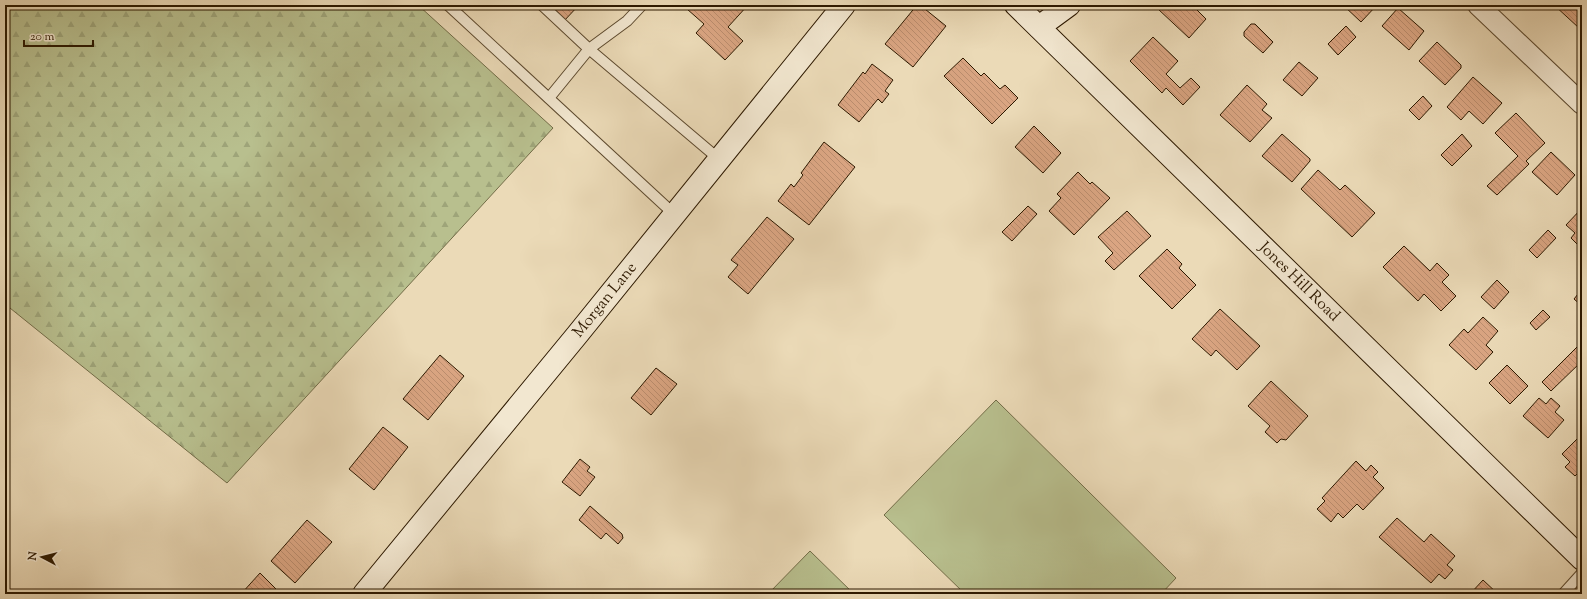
<svg xmlns="http://www.w3.org/2000/svg" width="1587" height="599" viewBox="0 0 1587 599" font-family="'Sorts Mill Goudy',serif">
  <defs>
    <pattern id="forest-firs" width="22" height="20" patternUnits="userSpaceOnUse"><rect width="22" height="20" fill="#b8bf8e"/><path d="M5 1l3.5 6h-7zM16 11l3.5 6h-7z" fill="#9ea479"/></pattern>
    <pattern id="building-back-hatch" width="6" height="6" patternUnits="userSpaceOnUse"><rect width="6" height="6" fill="#daa582"/><path d="M-1 5l2 2M0 0l6 6M5-1l2 2" fill="none" stroke="#bb8d6e"/></pattern>
  </defs>
  <rect width="100%" height="100%" fill="#ebdab7"/>
  <filter id="stains"><feTurbulence type="fractalNoise" baseFrequency=".005" numOctaves="4"/><feColorMatrix values="0 0 0 0 .2 0 0 0 0 .09 0 0 0 0 .02 0 0 0 .5 -.17"/></filter>
  <radialGradient id="worn" r=".72"><stop offset=".6" stop-color="#630" stop-opacity="0"/><stop offset="1" stop-color="#630" stop-opacity=".3"/></radialGradient>
  <polygon fill="url(#forest-firs)" stroke="#726c47" points="5,5 418,5 553,128 227,483 5,304"/>
  <g fill="#b8bf8e" stroke="#726c47">
    <polygon points="996,400 1176,578 1161,594 965,594 884,515"/>
    <polygon points="810,551 854,594 768,594"/>
  </g>
  <g fill="url(#building-back-hatch)" stroke="#2d1900">
    <polygon points="545,5 579,5 563,22"/>
    <polygon points="691,5 748,5 728,27 743,41 725,60 696,33 704,24 687,9"/>
    <polygon points="917,5 920,5 946,26 913,67 885,44"/>
    <polygon points="1161,5 1192,5 1206,19 1189,38 1158,9"/>
    <polygon points="1343,5 1377,5 1361,22"/>
    <polygon points="1554,5 1582,5 1582,24 1579,28"/>
    <polygon points="1398,8 1424,31 1409,50 1382,26"/>
    <polygon points="1251,24 1255,24 1273,42 1263,53 1244,36 1244,32"/>
    <polygon points="1346,26 1356,37 1338,55 1328,44"/>
    <polygon points="1153,37 1178,61 1166,74 1180,88 1191,78 1200,87 1183,105 1166,88 1162,93 1130,61"/>
    <polygon points="1437,42 1461,65 1461,68 1445,85 1419,61"/>
    <polygon points="963,58 981,76 984,73 1000,89 1005,85 1018,98 992,124 944,76"/>
    <polygon points="1299,62 1318,78 1302,96 1283,80"/>
    <polygon points="872,64 893,80 885,91 889,94 882,103 878,99 859,122 838,105 863,72 865,74"/>
    <polygon points="1473,77 1502,103 1483,124 1469,111 1461,120 1447,107"/>
    <polygon points="1247,85 1267,104 1262,110 1272,118 1250,142 1220,115"/>
    <polygon points="1423,96 1432,106 1419,120 1409,110"/>
    <polygon points="1516,113 1545,143 1526,161 1529,164 1497,195 1487,186 1518,156 1495,133"/>
    <polygon points="1034,126 1061,153 1043,173 1015,147"/>
    <polygon points="1282,134 1310,159 1310,161 1292,182 1262,156"/>
    <polygon points="1462,134 1472,146 1452,166 1441,155"/>
    <polygon points="824,142 855,167 809,225 778,201 791,184 794,187 803,175 801,173"/>
    <polygon points="1551,152 1575,175 1557,195 1532,172"/>
    <polygon points="1318,170 1340,190 1345,185 1375,213 1352,237 1301,189"/>
    <polygon points="1078,172 1090,184 1092,182 1110,198 1074,235 1049,211 1061,198 1057,194"/>
    <polygon points="1028,206 1037,214 1012,241 1002,232"/>
    <polygon points="1582,208 1582,249 1571,238 1575,233 1566,225"/>
    <polygon points="1127,211 1151,236 1114,270 1105,261 1113,253 1098,237"/>
    <polygon points="767,217 794,239 748,294 728,277 738,265 731,260"/>
    <polygon points="1548,230 1556,238 1537,258 1529,250"/>
    <polygon points="1404,246 1430,271 1437,263 1449,275 1442,282 1456,296 1441,311 1424,294 1418,301 1383,267"/>
    <polygon points="1167,249 1182,264 1179,268 1196,285 1172,309 1139,276"/>
    <polygon points="1497,280 1509,292 1494,309 1481,297"/>
    <polygon points="1582,289 1582,306 1574,299"/>
    <polygon points="1220,309 1260,346 1237,370 1216,350 1211,356 1192,339"/>
    <polygon points="1543,310 1550,317 1536,330 1530,323"/>
    <polygon points="1483,317 1498,331 1486,345 1493,352 1476,370 1449,345 1464,329 1468,333"/>
    <polygon points="1582,342 1582,361 1551,391 1542,382"/>
    <polygon points="440,355 464,376 428,420 403,399"/>
    <polygon points="1507,365 1528,386 1510,404 1489,383"/>
    <polygon points="656,368 677,384 651,415 631,398"/>
    <polygon points="1271,381 1308,416 1286,440 1281,439 1277,443 1265,432 1270,426 1248,406"/>
    <polygon points="1539,398 1546,404 1551,398 1560,406 1555,412 1564,420 1548,438 1523,416"/>
    <polygon points="383,427 408,447 374,490 349,469"/>
    <polygon points="1582,434 1582,475 1579,472 1575,476 1565,467 1570,462 1562,454"/>
    <polygon points="580,459 590,467 587,471 595,477 580,496 562,482"/>
    <polygon points="1356,461 1366,471 1371,465 1378,472 1373,477 1384,488 1363,510 1357,504 1343,518 1338,513 1331,522 1317,509 1325,501 1322,498"/>
    <polygon points="590,506 622,534 623,538 618,544 606,533 601,539 579,520"/>
    <polygon points="1397,518 1424,542 1431,534 1455,556 1447,565 1453,570 1445,579 1439,574 1431,583 1379,537"/>
    <polygon points="307,520 332,542 295,583 271,561"/>
    <polygon points="260,573 279,592 277,594 241,594"/>
    <polygon points="1483,580 1498,594 1470,594"/>
  </g>
  <g fill="none" stroke-linecap="round" stroke-linejoin="round">
    <defs>
      <g id="lane">
        <polyline points="448,5 675,215"/>
        <polyline points="542,5 589,49 627,21 642,5"/>
        <polyline points="549,98 589,49 720,160"/>
        <polyline points="1563,594 1582,573"/>
      </g>
      <polyline id="street" points="1478,5 1582,104"/>
      <g id="secondary">
        <path id="s1" d="M 1016,5 L 1582,559"/>
        <polyline points="1039,27 1069,5"/>
        <path id="s2" d="M 364,594 L 577,335 L 844,5"/>
      </g>
    </defs>
    <use href="#lane" stroke="#5c492e" stroke-width="12"/>
    <use href="#street" stroke="#5c492e" stroke-width="22"/>
    <use href="#secondary" stroke="#2d1900" stroke-width="24"/>
    <use href="#lane" stroke="#f2e7d0" stroke-width="10"/>
    <use href="#street" stroke="#f2e7d0" stroke-width="20"/>
    <use href="#secondary" stroke="#f2e7d0" stroke-width="22"/>
  </g>
  <g text-anchor="middle" dominant-baseline="central" stroke-width="4" stroke-linejoin="round" paint-order="stroke">
    <g font-size="16" fill="#2d1900" stroke="#f2e7d0">
      <text stroke="none"><textPath href="#s1" startOffset="396">Jones Hill Road</textPath></text>
      <text stroke="none"><textPath href="#s2" startOffset="380">Morgan Lane</textPath></text>
    </g>
  </g>
  <rect width="1587" height="599" fill="none" stroke="#ebdab7" stroke-width="20"/>
  <rect x="6" y="6" width="1575" height="587" fill="none" stroke="#2d1900" stroke-width="2"/>
  <rect x="10" y="10" width="1567" height="579" fill="none" stroke="#2d1900"/>
  <g transform="translate(42 557) rotate(277)" stroke="#f2e7d0" stroke-width="3" paint-order="stroke">
  <path d="M0-3L7 15L0 10L-7 15Z" fill="#2d1900"/>
  <text y="-6" font-size="11" font-weight="bold" text-anchor="middle" fill="#2d1900">N</text>
  </g>
  <path d="M24 40v6h69v-6" fill="none" stroke="#2d1900" stroke-width="2"/>
  <text x="30" y="40" font-size="12" fill="#2d1900" stroke="#f2e7d0" stroke-width="3" paint-order="stroke">20 m</text>
  <rect width="100%" height="100%" filter="url(#stains)"/>
  <rect width="100%" height="100%" fill="url(#worn)"/>
</svg>
